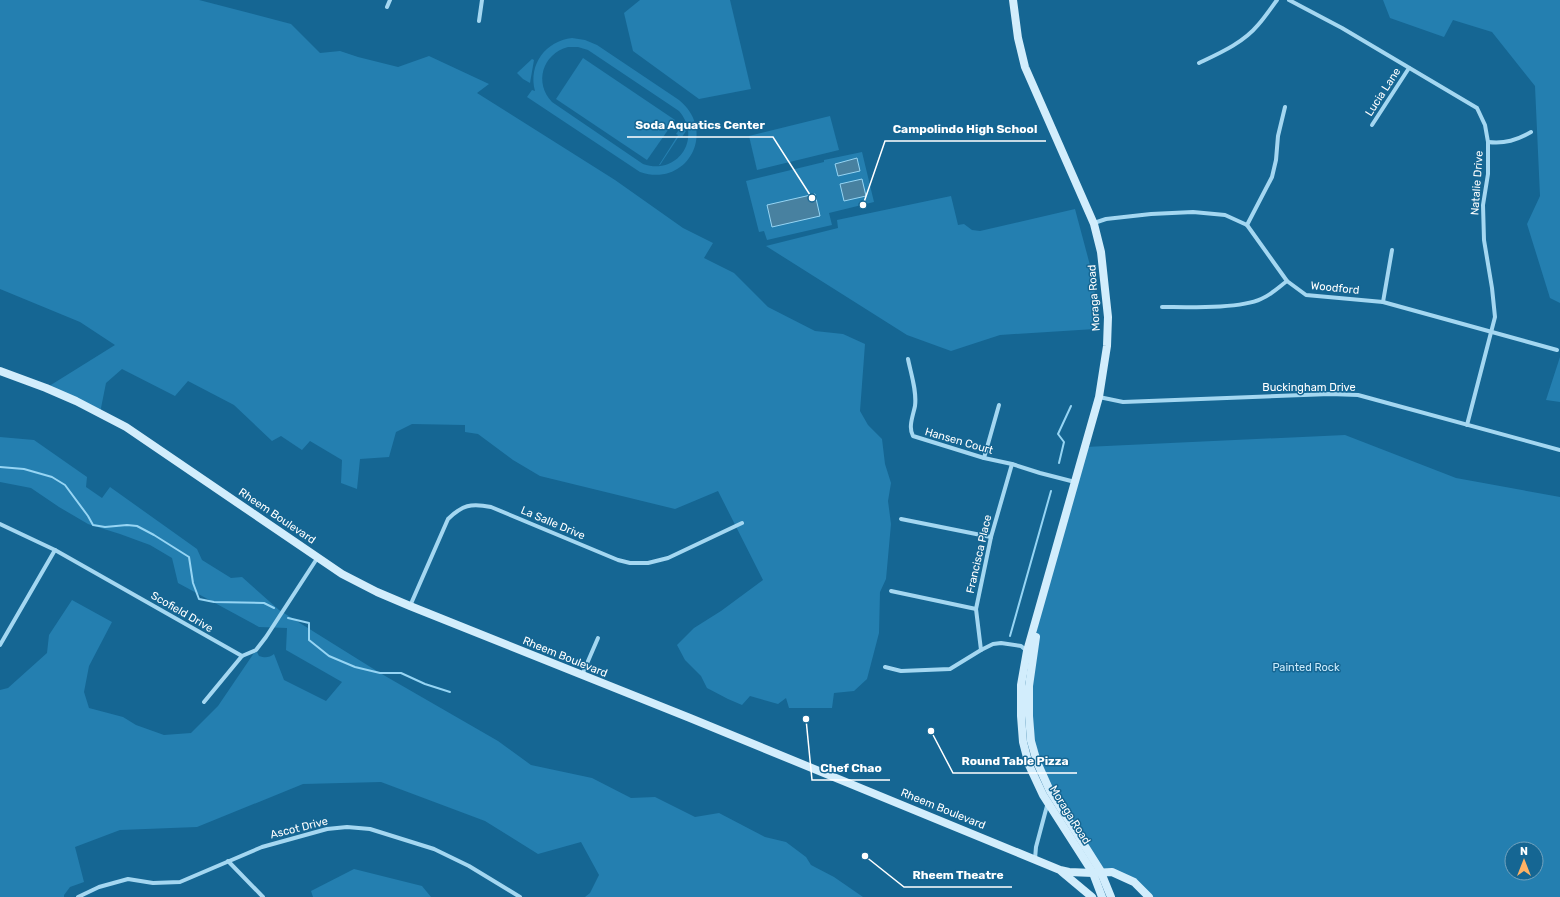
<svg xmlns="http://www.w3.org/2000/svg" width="1560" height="897" viewBox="0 0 1560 897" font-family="Rubik,sans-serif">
  <rect width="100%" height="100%" fill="#156693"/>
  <g fill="#247fb0" fill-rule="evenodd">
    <polygon points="0,0 199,0 291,24 320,53 340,51 358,57 398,67 429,56 489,84 477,93 615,180 683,228 713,243 704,258 734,273 768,307 815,331 843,334 865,344 860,411 868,425 882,439 885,464 891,483 888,501 891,524 886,579 880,592 879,633 867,679 854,691 834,693 832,708 789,708 786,698 778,704 750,696 742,705 728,699 707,688 701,676 685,660 677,645 694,628 721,611 763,580 718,491 675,509 540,476 513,460 478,434 465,432 465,425 412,424 396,432 389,457 360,459 357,489 341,483 342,460 310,441 302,450 281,436 272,441 234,405 188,381 175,396 122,369 106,383 100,413 46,388 115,345 80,322 0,289"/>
    <polygon points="640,0 730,0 751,89 699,99 633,51 624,13"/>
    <polygon points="1383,0 1560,0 1560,303 1550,298 1527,224 1540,196 1535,86 1492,32 1453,20 1444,37 1390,18"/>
    <path d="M 572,38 L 585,40 L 597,45 L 679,100 C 718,132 687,188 640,172 L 527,97 L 532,90 L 535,91 C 528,64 546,41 572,38 ZM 568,47 L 578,47 L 588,50 L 679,111 C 703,139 677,176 643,164 L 552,102 C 534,83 542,54 568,47 Z"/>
    <polygon points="583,58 675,120 647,160 556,99"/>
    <polygon points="532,59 534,60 530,83 523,79 517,73"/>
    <polygon points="830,116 839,150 757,170 749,136"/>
    <polygon points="681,127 686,131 682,137 679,136 660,165 659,165 678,135 676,134"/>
    <polygon points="862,152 874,202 829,213 832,225 767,240 764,231 759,232 746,181 824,162 824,160"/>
    <polygon points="951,196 958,225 964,224 972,230 980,231 1075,209 1091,269 1096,300 1095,329 1000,335 951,351 907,335 766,246 838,228 837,220"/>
    <polygon points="1560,357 1560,402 1546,400"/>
    <path d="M 1345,435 L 1456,478 L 1560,497 L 1560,897 L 1149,897 L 1134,882 L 1101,872 L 1037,762 L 1029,686 L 1041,602 L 1085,447 ZM 1512,849 L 1536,849 L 1536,873 L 1512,873 Z"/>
    <path d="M 0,437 L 34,440 L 87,477 L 86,487 L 102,498 L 110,487 L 197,549 L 202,560 L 231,578 L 242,577 L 279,610 L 380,673 L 498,741 L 531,765 L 592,778 L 631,798 L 655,797 L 695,817 L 719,813 L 765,837 L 786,842 L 806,857 L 811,865 L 834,877 L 863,897 L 585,897 L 590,893 L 599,875 L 581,842 L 538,854 L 485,821 L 381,782 L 303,784 L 197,827 L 120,830 L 75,847 L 84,882 L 70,887 L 64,895 L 64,897 L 0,897 L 0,690 L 8,688 L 47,653 L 49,635 L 72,600 L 112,622 L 89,666 L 84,692 L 89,708 L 123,717 L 136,725 L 164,735 L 191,733 L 218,706 L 256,650 L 259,656 C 265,658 269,658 274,654 L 284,680 L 326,701 L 342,682 L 286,650 L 287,628 L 259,627 L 178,583 L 172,558 L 150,545 L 120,534 L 88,524 L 59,507 L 31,488 L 0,482 Z"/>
    <polygon points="354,869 422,886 431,897 313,897 311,891"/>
  </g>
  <g fill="#4881a0" stroke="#96d5f4">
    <polygon points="857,158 860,171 838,176 835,164"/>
    <polygon points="862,179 866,196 844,201 840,184"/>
    <polygon points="815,194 820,216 772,227 767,205"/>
  </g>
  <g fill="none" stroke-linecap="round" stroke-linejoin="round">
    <g stroke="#96d5f4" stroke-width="2">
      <polyline points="1059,463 1064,442 1058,434 1071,406"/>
      <polyline points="0,467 24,469 52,477 65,485 88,516 93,525 105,527 127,525 137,526 154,535 189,557 193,583 199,599 214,602 264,603 274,608"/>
      <polyline points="288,618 309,623 309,640 329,656 355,667 380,673 401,673 425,684 450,692"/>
      <polyline points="1010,636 1051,491"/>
    </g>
    <g stroke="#a4d7f1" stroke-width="4">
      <polyline points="1289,0 1342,28 1477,108 1485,125 1488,142 1488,174 1483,205 1484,240 1492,288 1495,317 1467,425"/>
      <polyline points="387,7 390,0"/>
      <polyline points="479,21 482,0"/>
      <path d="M 1199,63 C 1220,53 1243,43 1258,25 C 1265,17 1271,8 1277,0"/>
      <polyline points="1372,125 1409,68"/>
      <path d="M 1488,142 C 1505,144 1517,140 1531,132"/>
      <polyline points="1094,223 1106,219 1151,214 1193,212 1225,215 1247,225 1287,281 1306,295 1383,302 1557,350"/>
      <polyline points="1247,225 1272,177 1276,160 1278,136 1285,107"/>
      <polyline points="1383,302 1392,250"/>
      <path d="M 1162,307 C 1187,307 1240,309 1261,299 C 1271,295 1279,287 1287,281"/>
      <path d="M 908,359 C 911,374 917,391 915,406 C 913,416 908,427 913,436 L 984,458 L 1012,464 L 1040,473 L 1075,482"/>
      <polyline points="1099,397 1123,402 1330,394 1358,395 1560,450"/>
      <polyline points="984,458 999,405"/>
      <polyline points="901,519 991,537"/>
      <polyline points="0,524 55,550 242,656"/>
      <polyline points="891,591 976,609"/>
      <path d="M 410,606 L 448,519 C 462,505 471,503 491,507 L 618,560 L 630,563 L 648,563 L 668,558 L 742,523"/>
      <polyline points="0,645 55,550"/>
      <polyline points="981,650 976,609 991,537 1012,464"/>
      <polyline points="885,667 901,671 950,669 981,650 993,644 1001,643 1021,646 1027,651"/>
      <polyline points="582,675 598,638"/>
      <polyline points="204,702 242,656 256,650 266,637 318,557"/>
      <polyline points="1035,859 1036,847 1048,802"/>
      <polyline points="228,861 263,897"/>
      <polyline points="78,897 99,887 128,879 153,883 180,882 262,847 327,829 347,827 370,829 434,849 469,866 520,897"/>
    </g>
    <g stroke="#d2edfc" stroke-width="8">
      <polyline points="1013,0 1018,38 1025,67 1094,224 1101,252 1108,317 1107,346 1099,397 1027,651 1021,685 1021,716 1023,742 1029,765 1043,795 1093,873 1102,897"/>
      <polyline points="0,371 46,388 76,401 126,427 342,574 377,592 410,606 690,718 1060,870 1069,872 1093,873 1112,872 1134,882 1149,897"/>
      <polyline points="1036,637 1029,686 1029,716 1031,741 1037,762 1050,791 1100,870 1111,897"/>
      <polyline points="1062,872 1092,897"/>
    </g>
  </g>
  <g text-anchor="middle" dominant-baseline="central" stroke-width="3" stroke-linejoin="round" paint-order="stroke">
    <g font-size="11" fill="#fff" stroke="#156693">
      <text transform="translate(1383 92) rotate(-57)">Lucia Lane</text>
      <text transform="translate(1477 183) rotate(-86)">Natalie Drive</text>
      <text transform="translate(1335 288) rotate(6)">Woodford</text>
      <text transform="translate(1094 298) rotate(-94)">Moraga Road</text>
      <text x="1309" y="387">Buckingham Drive</text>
      <text transform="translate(959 441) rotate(16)">Hansen Court</text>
      <text transform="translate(277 516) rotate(34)">Rheem Boulevard</text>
      <text transform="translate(553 523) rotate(23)">La Salle Drive</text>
      <text transform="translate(979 554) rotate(-77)">Francisca Place</text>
      <text transform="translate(182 612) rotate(30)">Scofield Drive</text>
      <text transform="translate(565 657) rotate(22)">Rheem Boulevard</text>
      <text transform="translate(943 809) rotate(22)">Rheem Boulevard</text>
      <text transform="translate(1070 815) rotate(58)">Moraga Road</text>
      <text transform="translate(299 828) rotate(-14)">Ascot Drive</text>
    </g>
    <g font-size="11" fill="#cbebfc" stroke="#156693">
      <text x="1306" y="667">Painted Rock</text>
    </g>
  </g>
  <path fill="none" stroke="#fff" stroke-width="1.5" d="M812 198L773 137H627M863 205L885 141H1046M931 731L953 773H1077M806 719L812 780H890M865 856L904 887H1012"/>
  <g fill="#fff" stroke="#156693" stroke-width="1.5">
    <circle cx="812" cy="198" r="4"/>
    <circle cx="863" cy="205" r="4"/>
    <circle cx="931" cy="731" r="4"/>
    <circle cx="806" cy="719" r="4"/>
    <circle cx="865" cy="856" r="4"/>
  </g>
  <g font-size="12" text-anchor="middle" font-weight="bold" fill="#fff" stroke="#156693" stroke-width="3" stroke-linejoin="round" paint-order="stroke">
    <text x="700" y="129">Soda Aquatics Center</text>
    <text x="965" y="133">Campolindo High School</text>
    <text x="1015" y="765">Round Table Pizza</text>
    <text x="851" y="772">Chef Chao</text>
    <text x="958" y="879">Rheem Theatre</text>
  </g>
  <g transform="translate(1524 861)"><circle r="19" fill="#156693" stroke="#73a3be"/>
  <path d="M0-3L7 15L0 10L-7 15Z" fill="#ffb264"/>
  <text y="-6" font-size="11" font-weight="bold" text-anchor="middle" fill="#ffffff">N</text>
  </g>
</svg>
